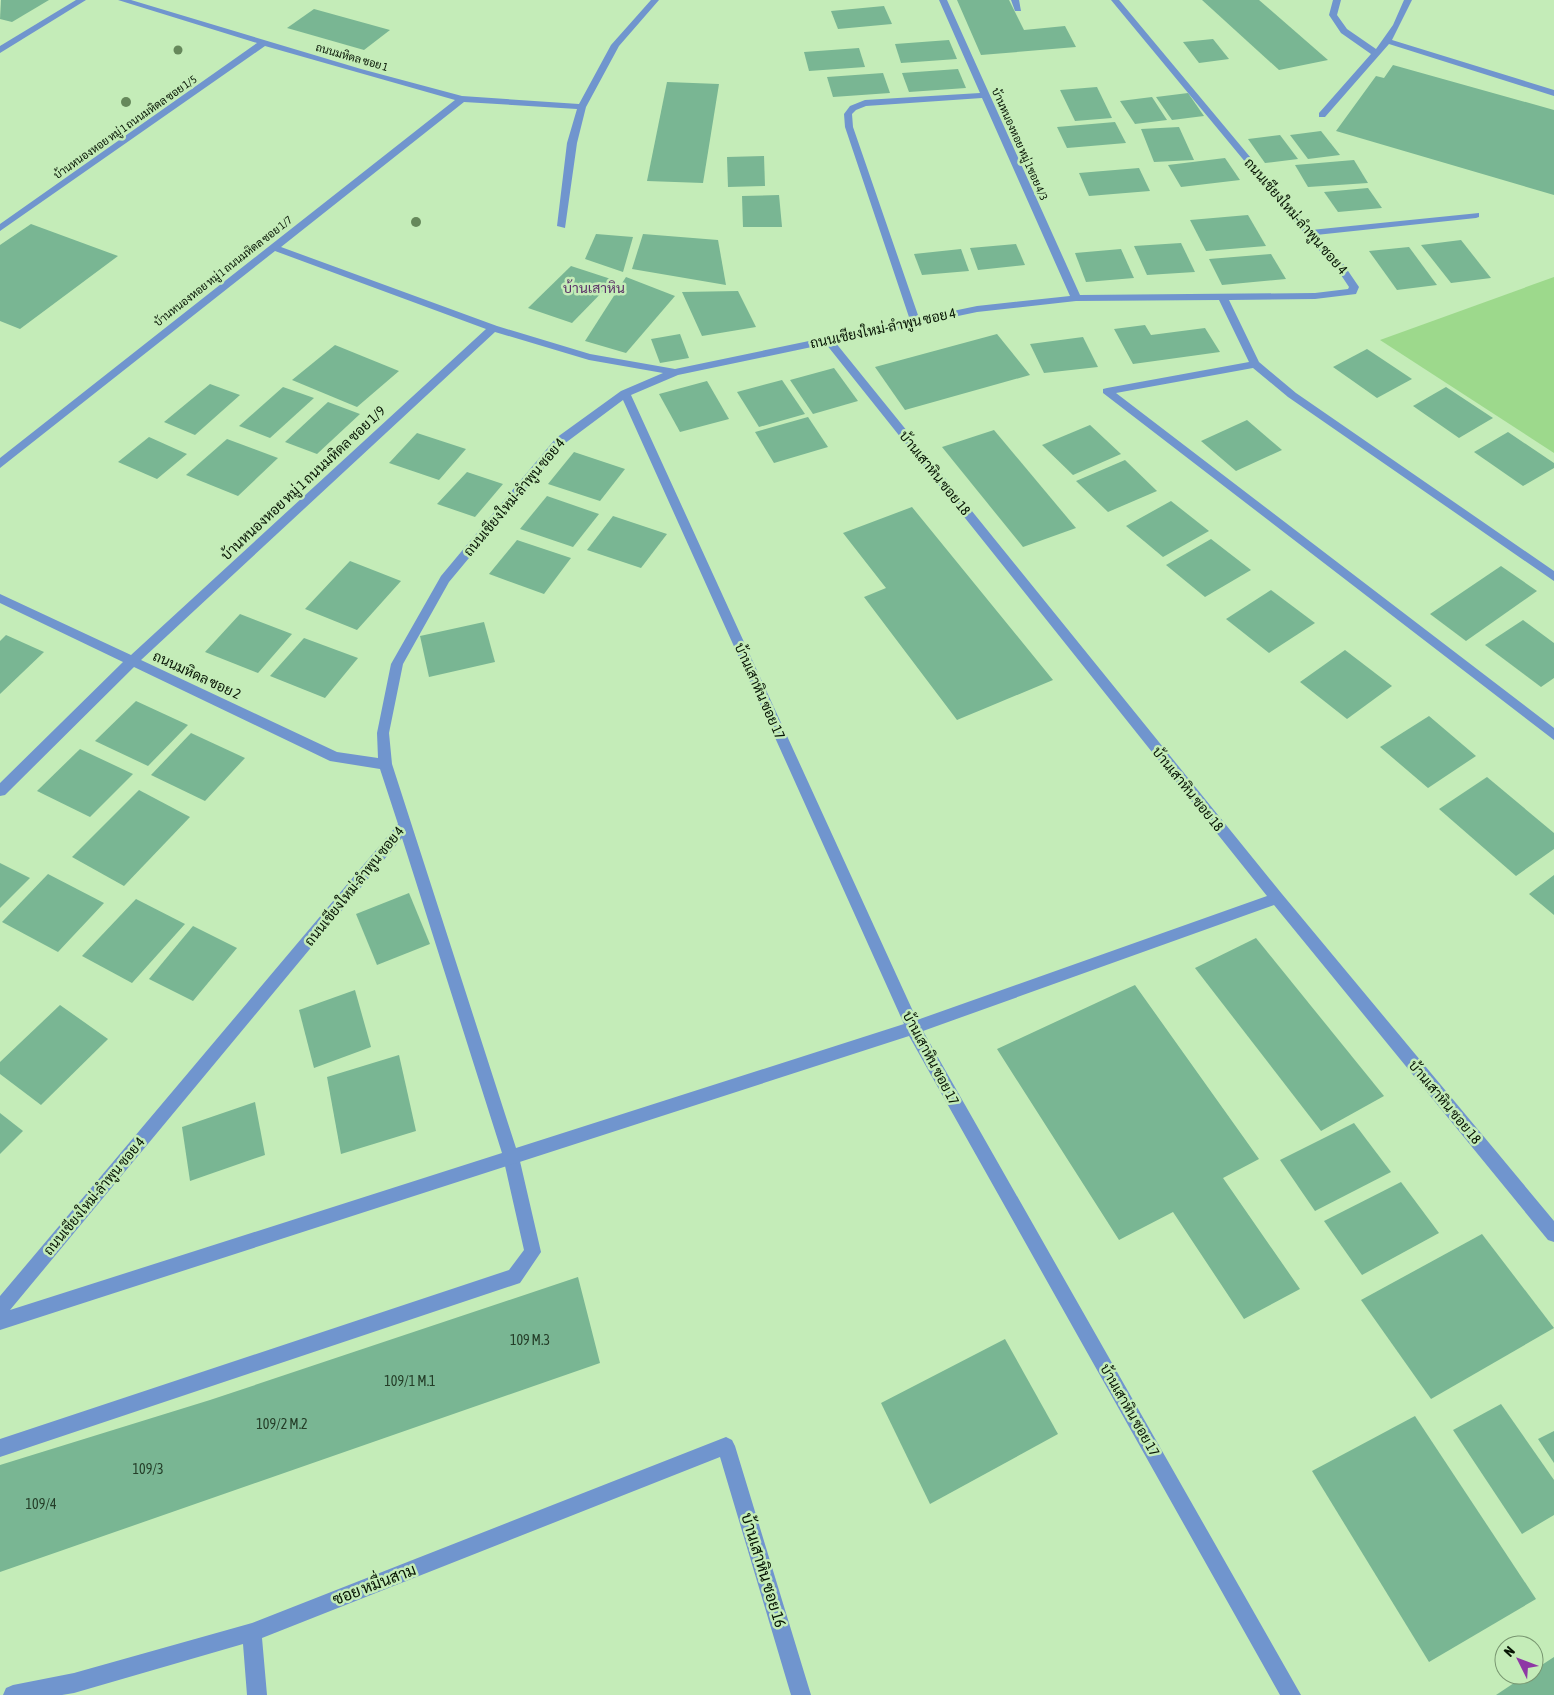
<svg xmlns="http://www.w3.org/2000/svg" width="1554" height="1695" viewBox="0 0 1554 1695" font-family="'Asap Condensed',Sarabun,sans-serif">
  <rect width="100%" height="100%" fill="#c4ecb8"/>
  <polygon fill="#9dd98c" points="1554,277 1554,453 1380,340"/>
  <g fill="#79b693">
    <polygon points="49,0 12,22 0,19 1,0"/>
    <polygon points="957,0 1009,0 1024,30 1065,26 1076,47 981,55"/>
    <polygon points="1202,0 1259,0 1328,60 1279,70"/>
    <polygon points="884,6 892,24 838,29 831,11"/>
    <polygon points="314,9 390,30 364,50 287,28"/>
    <polygon points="1213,39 1229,59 1199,63 1183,42"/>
    <polygon points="949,40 957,59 901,63 895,44"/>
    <polygon points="859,48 865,67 809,71 804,52"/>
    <polygon points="1393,65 1554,110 1554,195 1336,131 1376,76 1384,78"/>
    <polygon points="958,69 966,88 909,92 902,73"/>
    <polygon points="883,73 890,93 833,97 827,77"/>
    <polygon points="667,82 719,84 703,183 647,181"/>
    <polygon points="1097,87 1112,118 1075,121 1060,90"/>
    <polygon points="1188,93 1204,116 1172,120 1156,97"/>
    <polygon points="1152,97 1167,120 1135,124 1120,101"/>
    <polygon points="1115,122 1126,143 1067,148 1057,127"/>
    <polygon points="1179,127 1194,160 1154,162 1141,129"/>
    <polygon points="1321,131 1340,155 1308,159 1290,135"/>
    <polygon points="1280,135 1298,159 1265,163 1248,139"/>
    <polygon points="764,156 765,186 728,187 727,157"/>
    <polygon points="1225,158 1240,180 1181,187 1168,165"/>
    <polygon points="1354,160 1368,183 1308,187 1295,165"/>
    <polygon points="1139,168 1150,191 1089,196 1079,173"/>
    <polygon points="1368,188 1382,208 1338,212 1324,192"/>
    <polygon points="779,195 782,227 743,227 742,196"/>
    <polygon points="1248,215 1266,246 1206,251 1190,220"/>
    <polygon points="31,224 118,256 20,329 0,321 0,245"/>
    <polygon points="596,234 633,237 623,272 585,259"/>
    <polygon points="643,234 718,240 726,285 632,269"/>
    <polygon points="1461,240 1491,278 1451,283 1421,245"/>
    <polygon points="1181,243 1195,272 1147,275 1134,246"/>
    <polygon points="1016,244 1025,265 978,270 970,248"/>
    <polygon points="1409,247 1437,285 1397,290 1369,251"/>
    <polygon points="961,249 969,271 922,275 914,254"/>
    <polygon points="1121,249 1134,278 1086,282 1075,253"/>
    <polygon points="1271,254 1286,279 1222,285 1209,259"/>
    <polygon points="571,266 614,280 572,323 528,308"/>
    <polygon points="626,277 675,296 626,353 585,341"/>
    <polygon points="738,291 756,327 702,336 682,292"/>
    <polygon points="1145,325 1151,335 1205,328 1220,352 1133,364 1114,329"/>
    <polygon points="680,334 689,358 660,363 651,339"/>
    <polygon points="997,334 1030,375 905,410 875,367"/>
    <polygon points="1083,337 1098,367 1044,373 1030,344"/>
    <polygon points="335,345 399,371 357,407 292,380"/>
    <polygon points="1367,349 1412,379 1377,398 1333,367"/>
    <polygon points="834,368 858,401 813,414 790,380"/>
    <polygon points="782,380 805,414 759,427 737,392"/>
    <polygon points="707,381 729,419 680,432 659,394"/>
    <polygon points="210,384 240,395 195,435 164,422"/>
    <polygon points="283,387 314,398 270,438 239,426"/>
    <polygon points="1446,387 1493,418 1459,438 1413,406"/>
    <polygon points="328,402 360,414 317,454 285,442"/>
    <polygon points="808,417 828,447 774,463 755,432"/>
    <polygon points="1247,420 1282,450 1236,471 1201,441"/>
    <polygon points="1090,425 1121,454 1073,475 1042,445"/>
    <polygon points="994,430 1076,528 1023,547 942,447"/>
    <polygon points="1508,432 1554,463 1554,468 1523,486 1474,452"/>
    <polygon points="417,433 466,449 439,480 389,463"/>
    <polygon points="149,437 187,454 157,479 118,462"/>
    <polygon points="227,439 278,458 238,496 186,475"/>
    <polygon points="574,452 625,469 600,501 548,484"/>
    <polygon points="1125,460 1157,491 1108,512 1076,481"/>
    <polygon points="467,472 503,484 475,517 437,504"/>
    <polygon points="547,496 599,514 573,547 520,529"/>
    <polygon points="1171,501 1209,531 1163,557 1126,526"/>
    <polygon points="912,507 1053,680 957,720 864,597 886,588 843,533"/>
    <polygon points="613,516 667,534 641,568 587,550"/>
    <polygon points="1211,539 1251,570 1205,597 1166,565"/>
    <polygon points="517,540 571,558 544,594 489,574"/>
    <polygon points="350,561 401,581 357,630 305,609"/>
    <polygon points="1501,566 1537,591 1466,641 1430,614"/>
    <polygon points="1271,590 1315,623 1269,653 1226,619"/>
    <polygon points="240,614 292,634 258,673 205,652"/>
    <polygon points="1523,620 1554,643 1554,678 1541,687 1485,645"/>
    <polygon points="484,622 495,662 429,677 420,636"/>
    <polygon points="6,635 44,652 0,694 0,641"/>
    <polygon points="304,638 358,658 325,698 270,676"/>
    <polygon points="1345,650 1392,686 1347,719 1300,682"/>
    <polygon points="136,701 188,725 148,766 95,741"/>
    <polygon points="1429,716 1476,756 1428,788 1380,747"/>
    <polygon points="191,733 245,758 205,801 151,775"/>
    <polygon points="80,749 133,774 90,817 37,791"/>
    <polygon points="1487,777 1554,833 1554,849 1516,876 1439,809"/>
    <polygon points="139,790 190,817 124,886 72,857"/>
    <polygon points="0,863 30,878 0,908"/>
    <polygon points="48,874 104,903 58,952 2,922"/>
    <polygon points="1554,875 1554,915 1529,894"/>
    <polygon points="409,893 430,944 377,965 356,914"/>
    <polygon points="136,899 185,924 132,983 82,956"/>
    <polygon points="193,926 237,948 193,1001 149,979"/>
    <polygon points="1256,938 1384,1096 1321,1131 1195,968"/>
    <polygon points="1135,985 1259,1159 1223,1178 1300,1289 1244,1319 1173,1212 1119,1240 997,1049"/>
    <polygon points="355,990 371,1047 314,1068 299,1010"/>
    <polygon points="60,1005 108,1039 41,1105 0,1074 0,1062"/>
    <polygon points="399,1055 416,1131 341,1154 327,1077"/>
    <polygon points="255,1102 265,1155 190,1181 182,1127"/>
    <polygon points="0,1113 23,1131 0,1154"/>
    <polygon points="1354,1123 1391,1172 1315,1211 1280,1160"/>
    <polygon points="1401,1182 1439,1233 1362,1275 1324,1221"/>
    <polygon points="1482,1234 1554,1328 1431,1399 1361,1300"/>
    <polygon points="578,1277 600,1363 0,1572 0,1465 210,1400"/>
    <polygon points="1005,1339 1058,1434 930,1504 881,1403"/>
    <polygon points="1501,1404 1554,1480 1554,1515 1522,1534 1453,1430"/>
    <polygon points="1415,1416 1536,1599 1429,1662 1312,1471"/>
    <polygon points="1554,1431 1554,1463 1538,1439"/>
    <polygon points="1554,1657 1554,1695 1496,1695 1526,1675 1534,1675 1534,1670"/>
  </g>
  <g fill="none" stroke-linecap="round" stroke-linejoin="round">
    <g fill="#7095ce" fill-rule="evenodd">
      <polygon points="1011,0 1019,0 1021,11 1015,11"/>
      <polygon points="1333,0 1341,0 1337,15 1347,29 1376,49 1393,25 1404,0 1412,0 1392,40 1554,90 1554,96 1389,44 1325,117 1319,117 1319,113 1371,54 1341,33 1329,15"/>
      <polygon points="511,1149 517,1152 519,1157 541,1252 520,1283 0,1457 0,1439 509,1270 524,1250 503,1157 505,1152"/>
    </g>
    <g fill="#7095ce" fill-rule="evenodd">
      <polygon points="76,0 86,0 0,53 0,46"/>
      <path d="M 118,0 L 131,0 L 361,69 L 462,96 L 579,104 L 611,45 L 651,0 L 659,0 L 619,46 L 586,107 L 577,143 L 565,228 L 557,226 L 567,143 L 577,109 L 464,102 L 281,247 L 497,326 L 590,354 L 675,369 L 910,320 L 845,127 L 844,114 L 850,106 L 865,100 L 980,93 L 939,0 L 947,0 L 1080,295 L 1315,293 L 1348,289 L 1349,287 L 1337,269 L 1314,245 L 1111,0 L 1119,0 L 1311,230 L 1479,213 L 1479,217 L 1476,218 L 1316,235 L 1344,265 L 1359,287 L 1356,294 L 1315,299 L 1229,300 L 1259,362 L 1296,393 L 1554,571 L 1554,581 L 1288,397 L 1253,368 L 1116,393 L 1554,728 L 1554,740 L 1103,393 L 1103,389 L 1107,388 L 1249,362 L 1219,300 L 1076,301 L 977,312 L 835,342 L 1282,894 L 1554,1221 L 1554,1242 L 1548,1240 L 1274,905 L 923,1031 L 1301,1695 L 1280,1695 L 909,1036 L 0,1330 L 0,1296 L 398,824 L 380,769 L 330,761 L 134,667 L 5,795 L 0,796 L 0,783 L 123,662 L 0,603 L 0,594 L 131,655 L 486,329 L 275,251 L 0,468 L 0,458 L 455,100 L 265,46 L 0,231 L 0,224 L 257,43 ZM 982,98 L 1070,296 L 977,306 L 919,318 L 853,127 L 852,114 L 856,110 L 866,106 ZM 495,332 L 589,360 L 663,373 L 621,391 L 556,438 L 441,576 L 391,664 L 377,733 L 378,758 L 337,752 L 141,660 ZM 826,344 L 1267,896 L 917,1020 L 631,395 L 678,375 ZM 623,400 L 904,1024 L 516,1148 L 392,764 L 389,733 L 403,664 L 449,582 L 564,444 ZM 402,838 L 502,1153 L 10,1310 Z"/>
      <polygon points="726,1437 732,1440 735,1446 811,1695 791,1695 720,1457 262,1638 267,1695 247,1695 243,1644 74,1693 62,1695 3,1695 6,1688 13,1685 74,1673 252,1623"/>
    </g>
  </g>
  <g fill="#66885b">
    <circle cx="178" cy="50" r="4.5"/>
    <circle cx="126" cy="102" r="5"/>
    <circle cx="416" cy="222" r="5"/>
  </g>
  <g text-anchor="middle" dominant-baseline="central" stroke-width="5" stroke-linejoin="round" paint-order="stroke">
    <g font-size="11" fill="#071504" stroke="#c4ecb8">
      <text transform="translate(352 57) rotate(16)">ถนนมหิดล ซอย 1</text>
      <text transform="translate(125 127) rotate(-35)">บ้านหนองหอย หมู่ 1 ถนนมหิดล ซอย 1/5</text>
      <text transform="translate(1020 144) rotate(66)">บ้านหนองหอย หมู่ 1ซอย 4/3</text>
      <text transform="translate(223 271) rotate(-38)">บ้านหนองหอย หมู่ 1 ถนนมหิดล ซอย 1/7</text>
    </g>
    <g font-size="14" fill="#071504" stroke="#c4ecb8">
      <text transform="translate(1296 216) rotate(49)">ถนนเชียงใหม่-ลำพูน ซอย 4</text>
      <text transform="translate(883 328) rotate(-12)">ถนนเชียงใหม่-ลำพูน ซอย 4</text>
      <text transform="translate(935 473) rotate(51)">บ้านเสาหิน ซอย 18</text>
      <text transform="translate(303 483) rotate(-43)">บ้านหนองหอย หมู่ 1 ถนนมหิดล ซอย 1/9</text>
      <text transform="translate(514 497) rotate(-50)">ถนนเชียงใหม่-ลำพูน ซอย 4</text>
      <text transform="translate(197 675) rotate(25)">ถนนมหิดล ซอย 2</text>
      <text transform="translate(760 691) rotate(66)">บ้านเสาหิน ซอย 17</text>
      <text transform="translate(1188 789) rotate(51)">บ้านเสาหิน ซอย 18</text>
      <text transform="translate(354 886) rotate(-51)">ถนนเชียงใหม่-ลำพูน ซอย 4</text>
      <text transform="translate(931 1058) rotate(62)">บ้านเสาหิน ซอย 17</text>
      <text transform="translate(1445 1102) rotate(50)">บ้านเสาหิน ซอย 18</text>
      <text transform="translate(94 1196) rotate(-50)">ถนนเชียงใหม่-ลำพูน ซอย 4</text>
      <text transform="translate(1130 1410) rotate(60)">บ้านเสาหิน ซอย 17</text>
    </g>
    <g font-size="14" fill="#5b3167" stroke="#c4ecb8">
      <text x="594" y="288">บ้านเสาหิน</text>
    </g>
    <g font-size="14" fill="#243d28">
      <text x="530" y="1340">109 M.3</text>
      <text x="410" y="1381">109/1 M.1</text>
      <text x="282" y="1424">109/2 M.2</text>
      <text x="148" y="1469">109/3</text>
      <text x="41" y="1504">109/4</text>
    </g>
    <g font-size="16" fill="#071504" stroke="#c4ecb8">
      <text transform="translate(764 1570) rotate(73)">บ้านเสาหิน ซอย 16</text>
      <text transform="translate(374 1584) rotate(-21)">ซอย หมื่นสาม</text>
    </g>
  </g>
  <g transform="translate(1519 1660) rotate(312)"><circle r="24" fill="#c4ecb8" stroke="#789670"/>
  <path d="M0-4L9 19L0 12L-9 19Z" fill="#8e38a5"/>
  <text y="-8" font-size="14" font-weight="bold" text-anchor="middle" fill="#071504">N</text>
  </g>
</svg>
